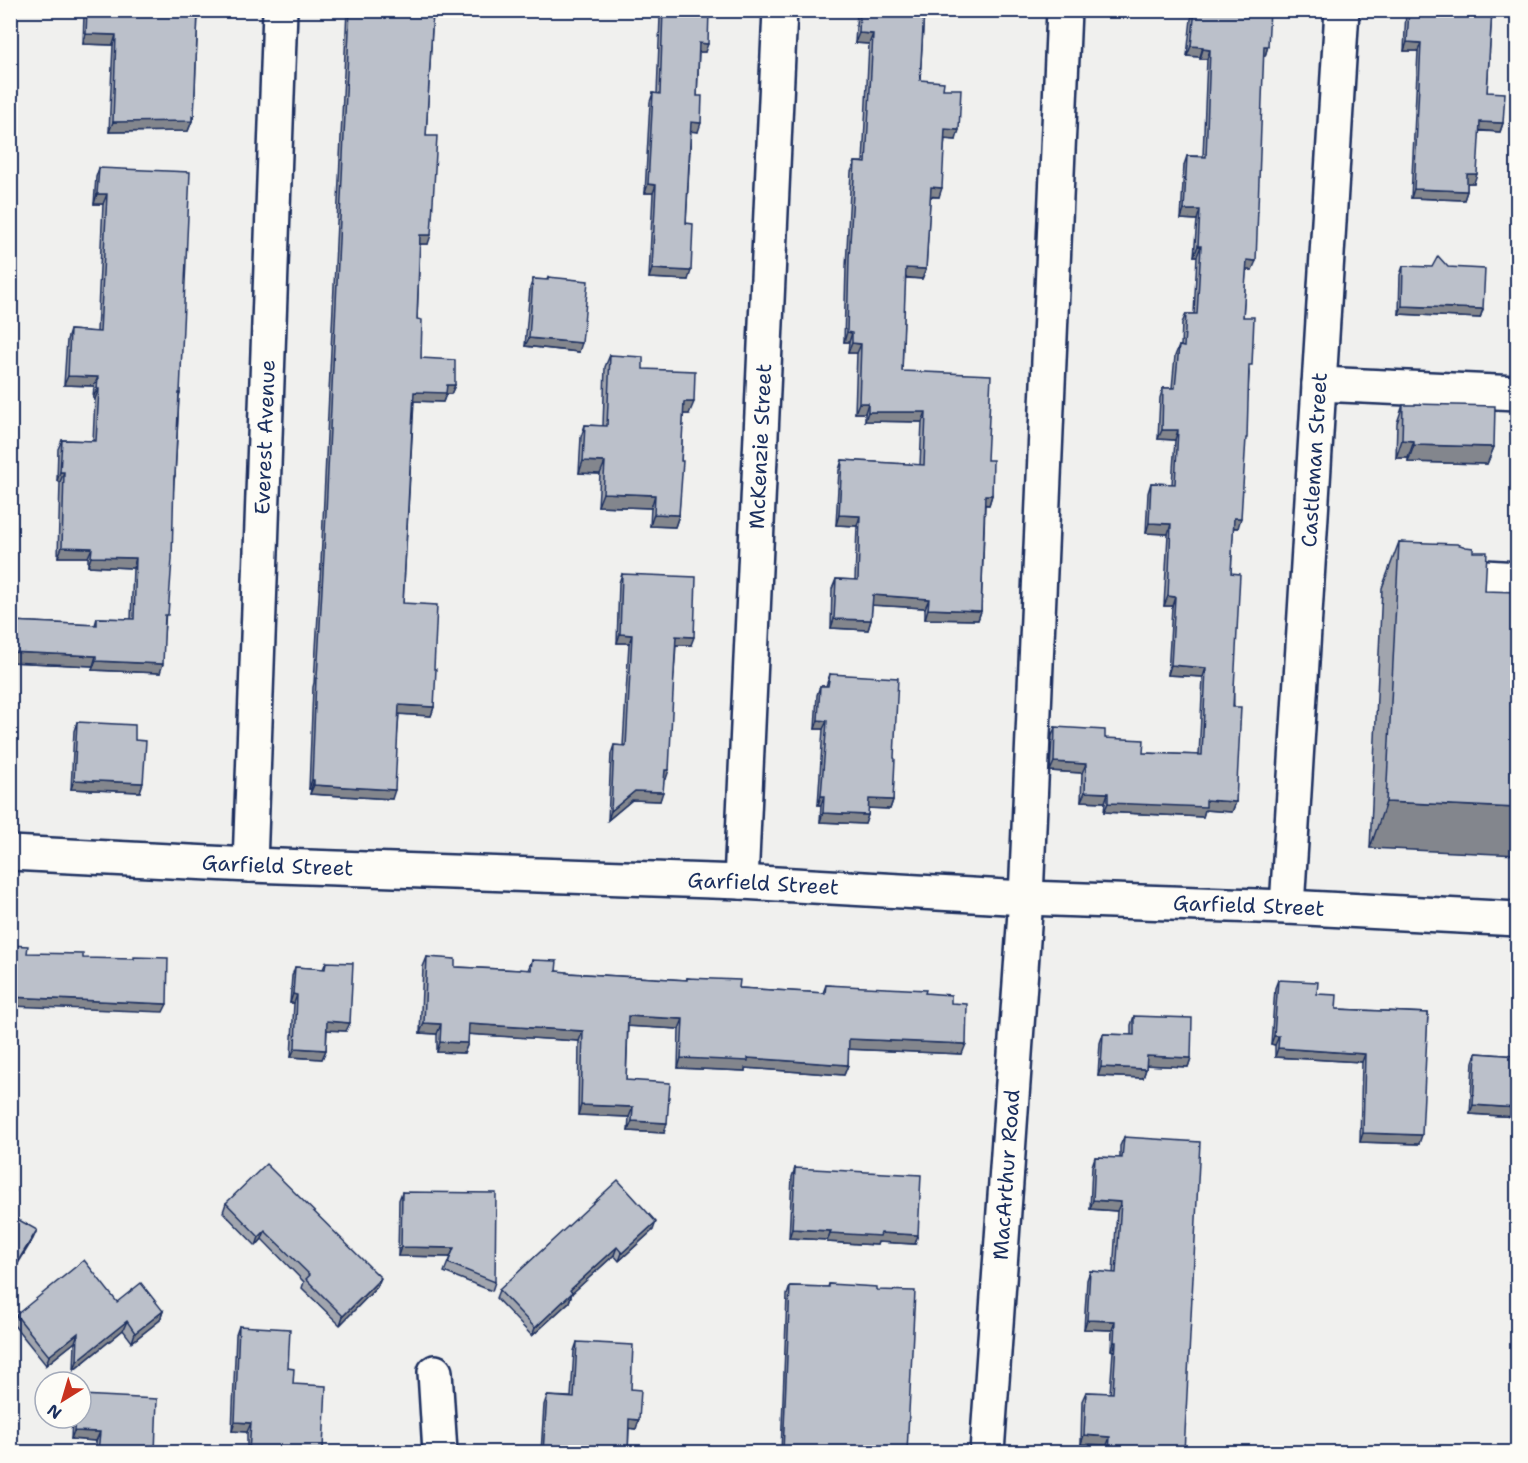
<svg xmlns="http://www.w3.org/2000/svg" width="1528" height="1463" viewBox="0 0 1528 1463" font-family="'Shantell Sans',sans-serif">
  <rect width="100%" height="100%" fill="#f0f0ee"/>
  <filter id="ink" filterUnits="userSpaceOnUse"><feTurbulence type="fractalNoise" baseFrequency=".0167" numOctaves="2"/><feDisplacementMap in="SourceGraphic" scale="12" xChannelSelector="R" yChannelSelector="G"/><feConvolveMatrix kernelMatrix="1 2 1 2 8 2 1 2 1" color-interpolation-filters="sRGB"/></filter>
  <g filter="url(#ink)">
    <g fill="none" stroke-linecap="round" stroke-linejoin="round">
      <defs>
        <g id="minor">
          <polyline points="1319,384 1518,393"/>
          <polyline points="1451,575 1518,579"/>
          <path id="s1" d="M 10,853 L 250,865 L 741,882 L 1026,898 L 1287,907 L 1518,919"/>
          <path id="s2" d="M 250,865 L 280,10"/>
          <path id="s3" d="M 741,882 L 780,10"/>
          <path id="s4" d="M 1287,907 L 1342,10"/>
          <polyline points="435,1372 440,1452"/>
          <path id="s5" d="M 987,1452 L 1026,898 L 1064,10"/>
        </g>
      </defs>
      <use href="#minor" stroke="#1b2f5e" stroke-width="38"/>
      <use href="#minor" stroke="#fdfcf7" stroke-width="33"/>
    </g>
    <g fill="#a1a5ae" stroke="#1b2f5e" stroke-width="1.5">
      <polygon points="85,10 198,10 194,116 188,131 109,132 113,45 83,44 84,14"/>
      <polygon points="347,10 433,10 426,136 428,244 420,244 417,319 421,358 455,385 451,394 446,394 443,402 414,401 403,603 434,669 434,707 431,716 399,714 392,799 310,794 311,789 309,789 313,687 314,683 321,563"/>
      <polygon points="662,10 709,10 705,52 699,52 697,96 698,132 691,131 686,223 688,280 649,278 653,193 645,193 650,102 653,93 657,94 660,17"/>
      <polygon points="857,10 924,10 920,80 943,89 956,140 945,139 939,197 930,197 926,269 922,279 905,278 902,371 987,460 992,495 989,505 985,505 981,611 978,620 925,619 925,608 872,605 871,620 868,630 831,628 832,589 836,579 855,580 857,526 836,525 839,470 842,460 920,465 922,422 865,421 865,413 855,413 857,353 848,353 849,342 844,342 846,267 851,172 855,162 863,162 869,44 855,43"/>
      <polygon points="1194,10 1268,46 1265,56 1263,56 1252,270 1246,270 1243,317 1249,373 1245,443 1238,528 1233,528 1231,573 1236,802 1232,812 1205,810 1203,817 1104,812 1105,802 1081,801 1082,773 1050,771 1052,736 1055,727 1105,738 1143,753 1199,755 1203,677 1168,675 1172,606 1164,606 1168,534 1146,533 1148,493 1151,483 1172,484 1175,440 1158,439 1160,398 1163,388 1172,388 1175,356 1179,346 1181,346 1182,323 1186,314 1194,314 1197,256 1194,256 1197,220 1181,219 1184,165 1187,156 1203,156 1207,59 1200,59 1200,57 1187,56 1191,19"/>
      <polygon points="1406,10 1492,10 1487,92 1503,123 1500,132 1479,131 1474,183 1467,183 1467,191 1464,200 1411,198 1418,51 1404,51"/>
      <polygon points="99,168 180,393 179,397 175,476 174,480 165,624 160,673 92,670 93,666 10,662 10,621 95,625 97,618 131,619 133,568 88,566 88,557 58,557 60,482 57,481 58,449 62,440 93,441 95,399 93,398 94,386 64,385 67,340 70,330 97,332 103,204 94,204 96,177"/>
      <polygon points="1403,266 1483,309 1480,318 1399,314 1400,275"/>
      <polygon points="548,277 579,352 525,346 530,288 533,279 547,280"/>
      <polygon points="610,355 643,369 689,414 683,414 679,515 675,527 650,526 651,508 598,506 600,474 579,473 581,437 585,425 603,426 605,367"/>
      <polygon points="1403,405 1494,447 1487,464 1408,462 1408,458 1396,458 1397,423"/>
      <polygon points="1399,542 1473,552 1485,591 1370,848 1382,588"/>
      <polygon points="622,574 691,645 676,645 666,779 664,779 660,801 632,800 608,820 611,754 614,745 623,746 629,643 617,643 619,583"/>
      <polygon points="830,674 894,758 893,800 890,809 868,808 868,815 865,824 820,822 821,805 818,805 823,729 815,729 817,695 820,686 826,686"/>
      <polygon points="77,722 135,740 140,792 71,789 74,731"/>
      <polygon points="427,957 455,967 520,970 528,970 532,960 556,971 567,973 687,980 687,978 739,988 823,993 826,985 925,993 951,1003 962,1054 848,1049 848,1065 844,1075 745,1068 745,1071 678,1068 679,1029 628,1026 626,1080 664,1133 628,1131 629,1117 578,1115 579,1041 468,1034 468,1043 464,1053 437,1052 437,1034 420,1033 423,967"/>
      <polygon points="326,962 346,1031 327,1030 326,1050 322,1059 291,1057 294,1003 290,1003 292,976 295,967 323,969"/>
      <polygon points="1278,980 1317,994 1336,1009 1428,1013 1419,1144 1360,1142 1362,1062 1275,1057 1275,1045 1271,1044 1275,988"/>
      <polygon points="1134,1016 1191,1058 1188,1067 1146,1065 1146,1069 1143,1078 1098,1076 1100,1043 1103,1034 1131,1035 1131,1025"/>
      <polygon points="1476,1053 1518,1056 1517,1117 1470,1114 1473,1062"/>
      <polygon points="1124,1137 1184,1452 1107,1452 1107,1445 1081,1444 1082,1401 1086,1392 1110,1393 1113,1351 1111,1350 1112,1330 1084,1329 1087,1280 1090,1271 1113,1273 1117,1211 1090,1209 1092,1166 1095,1157 1120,1158 1120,1146"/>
      <polygon points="795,1168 915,1244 878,1242 877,1245 827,1242 828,1240 789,1238 792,1177"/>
      <polygon points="402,1192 495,1282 492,1291 444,1272 450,1257 398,1256 399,1200"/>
      <polygon points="226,1203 377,1287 340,1325 302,1288 304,1282 262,1239 256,1246 223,1212"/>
      <polygon points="653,1230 619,1261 614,1255 572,1293 569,1302 532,1336 496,1298 499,1290"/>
      <polygon points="829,1284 877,1290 907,1452 781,1452 787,1295 790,1286 828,1287"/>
      <polygon points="117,1302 163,1311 160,1320 132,1342 123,1330 74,1370 75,1342 46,1365 13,1324 16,1315"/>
      <polygon points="239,1326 288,1368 293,1384 323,1449 364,1452 247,1452 247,1432 232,1431 236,1335"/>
      <polygon points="577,1342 631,1389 636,1429 629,1428 628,1452 541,1452 544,1405 547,1396 571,1397 574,1351"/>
      <polygon points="72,1418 81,1418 155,1452 96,1452 96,1441 71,1439"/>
    </g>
    <g fill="#83868d" stroke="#1b2f5e" stroke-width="1.5">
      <polygon points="859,33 873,34 869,44 855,43"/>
      <polygon points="86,34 116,35 113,45 83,44"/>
      <polygon points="1407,42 1421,43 1418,51 1404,51"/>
      <polygon points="699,43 708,44 705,52 696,52"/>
      <polygon points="1191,46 1203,47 1200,57 1187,56"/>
      <polygon points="1264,46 1268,46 1265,56 1260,55"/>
      <polygon points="1203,49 1210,50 1207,59 1200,59"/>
      <polygon points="192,116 194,116 188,131 109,132 113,122"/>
      <polygon points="691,122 701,123 698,132 688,131"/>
      <polygon points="1480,122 1503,123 1500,132 1476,130"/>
      <polygon points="945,129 959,130 956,140 942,139"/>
      <polygon points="1467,174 1477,174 1474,183 1464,183"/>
      <polygon points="648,184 656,185 653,193 645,193"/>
      <polygon points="931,187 942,188 939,197 927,196"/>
      <polygon points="1414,189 1467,191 1464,200 1411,198"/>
      <polygon points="97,194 107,194 103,204 94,204"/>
      <polygon points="1184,210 1200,210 1197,220 1181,219"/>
      <polygon points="420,235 431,235 428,244 417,244"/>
      <polygon points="1198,246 1201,246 1197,256 1194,256"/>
      <polygon points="1247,260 1256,261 1252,270 1243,270"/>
      <polygon points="906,268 926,269 922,279 902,277"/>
      <polygon points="652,269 691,271 688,280 649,278"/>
      <polygon points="1402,306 1483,309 1480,318 1399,314"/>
      <polygon points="847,332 852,333 849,342 844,342"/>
      <polygon points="529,338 582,343 579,352 525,346"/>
      <polygon points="852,343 861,344 857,353 848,353"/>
      <polygon points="68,376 98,377 94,386 64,385"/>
      <polygon points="447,385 455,385 451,394 446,394 443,402 411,401 414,392"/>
      <polygon points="97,389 99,389 95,399 93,398"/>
      <polygon points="684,402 694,402 689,414 679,414"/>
      <polygon points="859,403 868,403 865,413 855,413"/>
      <polygon points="868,412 926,412 922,422 865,421"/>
      <polygon points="1162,430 1178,430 1175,440 1158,439"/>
      <polygon points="1402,440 1414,441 1408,458 1396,458"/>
      <polygon points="1414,445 1494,447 1487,464 1408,462"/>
      <polygon points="583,461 605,462 600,474 579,473"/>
      <polygon points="60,472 64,472 60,482 57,481"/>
      <polygon points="603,493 655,495 651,508 598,506"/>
      <polygon points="985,495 992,495 989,505 982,504"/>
      <polygon points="654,514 679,515 675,527 650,526"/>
      <polygon points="839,515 860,516 857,526 836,525"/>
      <polygon points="1234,518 1241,518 1238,528 1230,527"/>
      <polygon points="1149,523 1171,524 1168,534 1146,533"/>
      <polygon points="62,547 92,548 88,557 58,557"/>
      <polygon points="91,557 136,558 133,568 88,566"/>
      <polygon points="873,595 929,599 925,608 869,605"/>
      <polygon points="1168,596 1175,597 1172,606 1164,606"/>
      <polygon points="928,609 981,611 978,620 925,619"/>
      <polygon points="834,619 871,620 868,630 831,628"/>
      <polygon points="620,634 632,635 629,643 617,643"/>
      <polygon points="676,636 694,637 691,645 673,645"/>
      <polygon points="10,652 96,656 93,666 10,662"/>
      <polygon points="96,661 163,664 160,673 92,670"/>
      <polygon points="1171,665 1206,668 1203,677 1168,675"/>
      <polygon points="399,705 434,707 431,716 396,714"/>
      <polygon points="818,720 827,721 823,729 815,729"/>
      <polygon points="1054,762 1086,764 1082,773 1050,771"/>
      <polygon points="665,770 669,770 666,779 661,779"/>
      <polygon points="74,780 143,783 140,792 71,789"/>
      <polygon points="312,780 314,780 311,789 309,789"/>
      <polygon points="314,785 395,790 392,799 310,794"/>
      <polygon points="635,791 663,792 660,801 632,800 608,820 611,811"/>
      <polygon points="1085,792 1108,793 1105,802 1081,801"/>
      <polygon points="821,796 824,796 821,805 818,805"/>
      <polygon points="869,799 893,800 890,809 865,808"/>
      <polygon points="1206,800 1236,802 1232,812 1205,810 1203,817 1104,812 1108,803"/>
      <polygon points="1386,802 1518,808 1518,855 1370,848"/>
      <polygon points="823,813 868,815 865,824 820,822"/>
      <polygon points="293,994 297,995 294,1003 290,1003"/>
      <polygon points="10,997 167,1004 163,1012 10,1006"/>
      <polygon points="628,1016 683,1019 679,1029 624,1026"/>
      <polygon points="327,1021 350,1023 346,1031 324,1030"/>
      <polygon points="424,1023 441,1024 437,1034 420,1033"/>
      <polygon points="469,1024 583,1031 579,1041 465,1034"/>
      <polygon points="1274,1036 1279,1036 1275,1045 1271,1044"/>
      <polygon points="849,1039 966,1044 962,1054 845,1049"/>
      <polygon points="440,1042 468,1043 464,1053 437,1052"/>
      <polygon points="295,1048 326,1050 322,1059 291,1057"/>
      <polygon points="1278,1048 1365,1054 1362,1062 1275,1057"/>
      <polygon points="1147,1056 1191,1058 1188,1067 1143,1065"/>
      <polygon points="681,1058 748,1058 848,1065 844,1075 745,1068 745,1071 678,1068"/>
      <polygon points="1101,1067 1146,1069 1143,1078 1098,1076"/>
      <polygon points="581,1105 633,1107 629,1117 578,1115"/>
      <polygon points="1473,1105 1518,1108 1518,1116 1517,1117 1470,1114"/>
      <polygon points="632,1121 667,1123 664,1133 628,1131"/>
      <polygon points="1363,1133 1422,1135 1419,1144 1360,1142"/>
      <polygon points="1093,1200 1121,1202 1117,1211 1090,1209"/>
      <polygon points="656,1222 653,1230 619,1261 622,1253"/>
      <polygon points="792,1229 831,1231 828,1240 789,1238"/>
      <polygon points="37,1230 33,1239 10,1277 10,1274"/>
      <polygon points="265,1231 262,1239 256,1246 259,1237"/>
      <polygon points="830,1233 881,1233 918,1235 915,1244 878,1242 877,1245 827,1242"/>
      <polygon points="401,1247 454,1248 450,1257 398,1256"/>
      <polygon points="617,1247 614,1255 566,1299 570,1290"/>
      <polygon points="381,1278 377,1287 340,1325 343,1316"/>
      <polygon points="572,1293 569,1302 532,1336 535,1328"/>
      <polygon points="163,1311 160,1320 132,1342 135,1333"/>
      <polygon points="1087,1320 1115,1321 1112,1330 1084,1329"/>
      <polygon points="127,1321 123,1330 74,1370 77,1361"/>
      <polygon points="78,1333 75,1342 46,1365 49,1356"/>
      <polygon points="1114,1342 1116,1342 1113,1351 1111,1350"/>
      <polygon points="629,1419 639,1420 636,1429 626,1428"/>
      <polygon points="235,1422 251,1423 247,1432 232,1431"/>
      <polygon points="74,1431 100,1432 96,1441 71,1439"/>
      <polygon points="1084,1435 1110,1437 1107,1445 1081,1444"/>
    </g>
    <g fill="#bbc0ca" stroke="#1b2f5e" stroke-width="1.5">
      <polygon points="87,10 198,10 194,116 192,116 192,121 113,122 116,35 86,34"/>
      <polygon points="350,10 433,10 426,136 437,136 431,235 420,235 417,319 422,320 421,358 455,360 455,385 447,385 446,393 414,392 403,603 437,605 434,669 436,669 434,707 399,705 395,790 314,785 314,780 312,780 316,678 317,678 324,554"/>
      <polygon points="663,10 709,10 708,44 699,43 697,96 702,96 701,123 691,122 686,223 693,224 691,271 652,269 656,185 648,184 653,93 660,94"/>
      <polygon points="860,10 924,10 920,80 944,82 943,89 961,89 959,130 945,129 942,188 931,187 926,269 906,268 902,371 991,375 987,460 993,460 992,495 985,495 981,611 928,609 929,599 873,595 871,620 834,619 836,579 858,580 860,516 839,515 842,460 924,465 926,412 868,412 868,403 859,403 861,344 852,343 852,333 847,332 849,258 855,162 866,163 873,34 859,33"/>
      <polygon points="1195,10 1270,10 1268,46 1264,46 1256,261 1247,260 1243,317 1254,317 1252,365 1249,365 1247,438 1246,438 1241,518 1234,518 1231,573 1240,574 1233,707 1241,707 1236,802 1206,800 1206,807 1108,803 1108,793 1085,792 1086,764 1054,762 1055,727 1105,730 1105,738 1144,740 1143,753 1202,755 1206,668 1171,665 1175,597 1168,596 1171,524 1149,523 1151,483 1175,484 1178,430 1162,430 1163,388 1175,388 1179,346 1184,347 1186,314 1197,314 1201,246 1198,246 1200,210 1184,210 1187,156 1206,157 1210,50 1203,49 1203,47 1191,46"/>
      <polygon points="1409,10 1492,10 1487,92 1505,93 1503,123 1480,122 1477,174 1467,174 1467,191 1414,189 1421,43 1407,42"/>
      <polygon points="99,168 190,172 180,393 179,393 175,476 174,476 172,559 168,615 165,615 163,664 96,661 96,656 10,652 10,621 97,625 97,618 134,619 136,558 91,557 92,548 62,547 64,472 60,472 62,440 96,441 99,389 97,389 98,377 68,376 70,330 100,332 107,194 97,194"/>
      <polygon points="1438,256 1448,267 1485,269 1483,309 1402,306 1403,266 1432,267"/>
      <polygon points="548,277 588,281 582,343 529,338 533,279 548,280"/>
      <polygon points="610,355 643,357 643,369 695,371 694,402 684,402 681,461 683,461 679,515 654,514 655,495 603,493 605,462 583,461 585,425 607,426"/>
      <polygon points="1415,404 1495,406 1494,447 1414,445 1414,441 1402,440 1403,405 1415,405"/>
      <polygon points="1399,542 1457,544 1466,547 1473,548 1473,552 1487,552 1485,591 1518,592 1518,808 1386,802"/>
      <polygon points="622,574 696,577 694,637 676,636 669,770 665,770 663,792 635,791 611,811 614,745 626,746 632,635 620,634"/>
      <polygon points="830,674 898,678 894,758 895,759 893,800 869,799 868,815 823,813 824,796 821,796 827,721 818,720 820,686 828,686"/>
      <polygon points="77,722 135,725 135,740 146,741 143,783 74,780"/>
      <polygon points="10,945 28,946 27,953 83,954 83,958 134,959 134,957 168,958 167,1004 10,997"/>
      <polygon points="427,957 455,959 455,967 520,970 520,969 531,970 532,960 557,961 556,971 567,972 567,973 687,980 687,978 740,980 739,988 825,993 826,985 926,990 925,993 951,995 951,1003 967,1004 966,1044 849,1039 848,1065 748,1058 748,1061 681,1058 683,1019 628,1016 626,1080 670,1083 667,1123 632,1121 633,1107 581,1105 583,1031 469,1024 468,1043 440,1042 441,1024 424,1023"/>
      <polygon points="326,962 353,963 350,1023 327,1021 326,1050 295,1048 297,995 293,994 295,967 325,969"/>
      <polygon points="1278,980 1318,982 1317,994 1337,995 1336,1009 1428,1013 1422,1135 1363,1133 1365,1054 1278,1048 1279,1036 1274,1036"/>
      <polygon points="1134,1016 1192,1018 1191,1058 1147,1056 1146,1069 1101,1067 1103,1034 1134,1035"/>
      <polygon points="1476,1053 1518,1056 1518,1108 1473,1105"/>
      <polygon points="1124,1137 1200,1142 1184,1452 1109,1452 1110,1437 1084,1435 1086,1392 1113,1393 1116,1342 1114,1342 1115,1321 1087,1320 1090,1271 1116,1273 1121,1202 1093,1200 1095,1157 1122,1158"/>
      <polygon points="266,1164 381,1278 343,1316 306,1279 310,1275 265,1231 259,1237 226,1203"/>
      <polygon points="795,1168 921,1175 918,1235 881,1233 880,1236 830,1233 831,1231 792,1229"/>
      <polygon points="618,1180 656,1222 622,1253 617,1247 570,1290 572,1293 535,1328 499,1290"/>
      <polygon points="10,1188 15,1191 10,1198"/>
      <polygon points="402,1192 496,1193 495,1282 448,1263 454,1248 401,1247"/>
      <polygon points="10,1215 37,1230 10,1274"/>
      <polygon points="84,1260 117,1302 141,1283 163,1311 135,1333 127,1321 77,1361 78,1333 49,1356 16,1315"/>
      <polygon points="829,1284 877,1287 877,1290 915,1291 907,1452 783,1452 790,1286 829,1287"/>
      <polygon points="239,1326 290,1329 288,1368 294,1369 293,1384 326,1386 323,1449 364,1451 364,1452 249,1452 251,1423 235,1422"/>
      <polygon points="577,1342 633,1345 631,1389 641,1390 639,1420 629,1419 628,1452 543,1452 547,1396 574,1398"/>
      <polygon points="81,1395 157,1399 155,1452 98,1452 100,1432 74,1431 75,1418 81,1418"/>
    </g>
  </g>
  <g text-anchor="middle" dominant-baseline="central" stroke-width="5" stroke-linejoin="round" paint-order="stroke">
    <g font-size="21" fill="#1b2f5e" stroke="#fdfcf7">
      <text stroke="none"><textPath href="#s2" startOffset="428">Everest Avenue</textPath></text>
      <text stroke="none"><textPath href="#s3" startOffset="436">McKenzie Street</textPath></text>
      <text stroke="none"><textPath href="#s4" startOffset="448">Castleman Street</textPath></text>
      <text stroke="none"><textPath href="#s1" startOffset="268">Garfield Street</textPath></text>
      <text stroke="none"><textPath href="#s1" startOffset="754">Garfield Street</textPath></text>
      <text stroke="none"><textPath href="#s1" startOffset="1240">Garfield Street</textPath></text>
      <text stroke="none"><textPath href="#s5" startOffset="278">MacArthur Road</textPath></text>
    </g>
  </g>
  <rect width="1528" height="1463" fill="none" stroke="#fdfcf7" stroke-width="36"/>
  <rect x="18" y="18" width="1492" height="1427" fill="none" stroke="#1b2f5e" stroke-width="2" filter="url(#ink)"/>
  <g transform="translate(63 1400) rotate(217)"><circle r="28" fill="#fdfcf7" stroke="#a3aaba" stroke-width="1.5"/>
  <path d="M0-4.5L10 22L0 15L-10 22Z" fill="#c8321e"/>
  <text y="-9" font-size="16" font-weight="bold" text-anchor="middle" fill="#1b2f5e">N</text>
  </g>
</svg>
